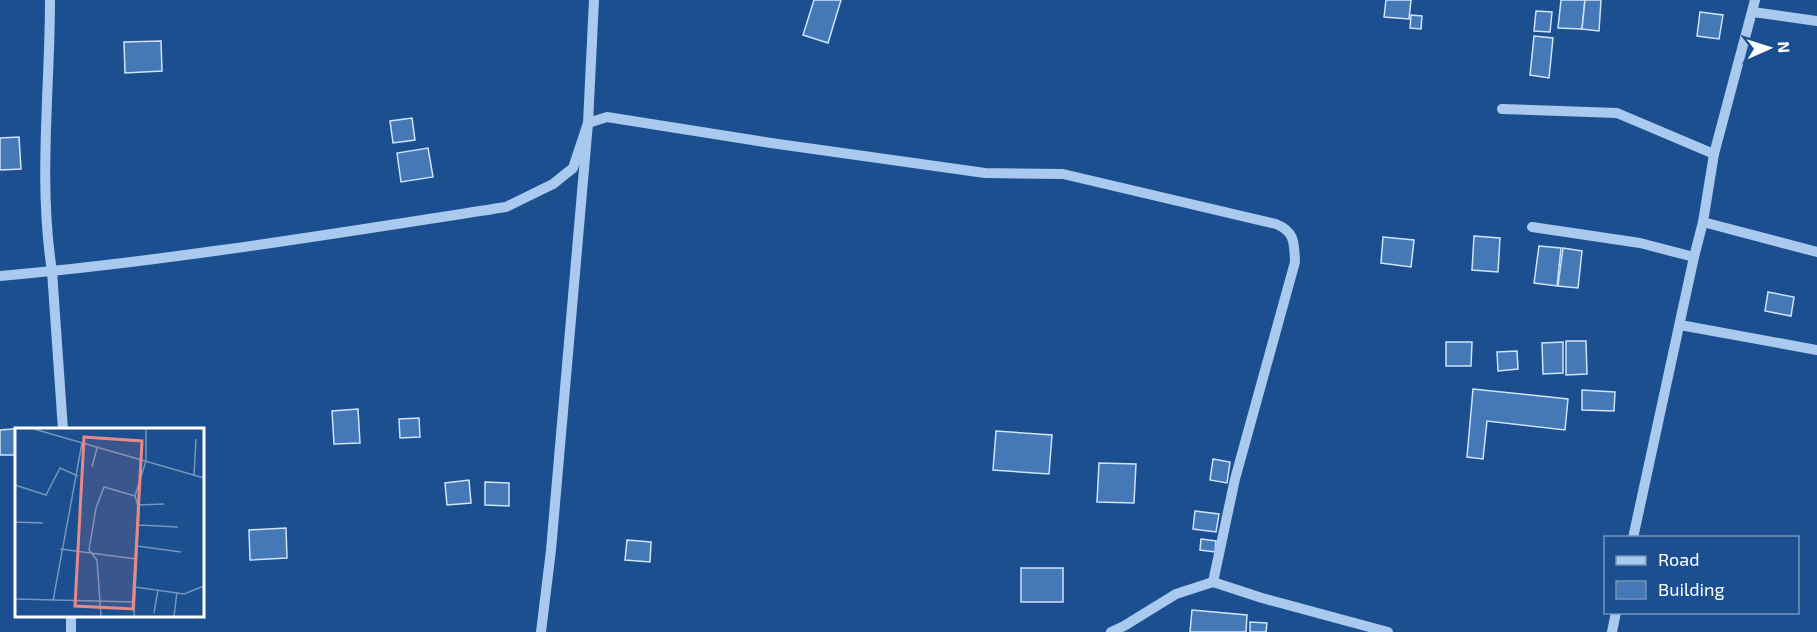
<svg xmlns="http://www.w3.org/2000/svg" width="1817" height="632" viewBox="0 0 1817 632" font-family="'Exo 2',sans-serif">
  <rect width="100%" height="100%" fill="#1b4f8f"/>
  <g fill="#4478b7" stroke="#cfe3fa" stroke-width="1.5">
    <polygon points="814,0 841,0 828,43 803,35"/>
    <polygon points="1386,0 1411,0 1409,19 1384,17"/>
    <polygon points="1561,0 1585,0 1582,29 1558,28"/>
    <polygon points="1585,0 1601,0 1599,31 1582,29"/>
    <polygon points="1536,11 1552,12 1550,32 1534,31"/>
    <polygon points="1700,12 1723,15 1719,39 1697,36"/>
    <polygon points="1411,15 1422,16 1421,29 1410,28"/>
    <polygon points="1534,36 1553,38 1549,78 1530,75"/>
    <polygon points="161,41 162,71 125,73 124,42"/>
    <polygon points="412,118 415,140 393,143 390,121"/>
    <polygon points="19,137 21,169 0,170 0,138"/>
    <polygon points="428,148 433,177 401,182 397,153"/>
    <polygon points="1474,236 1500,238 1498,272 1472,270"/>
    <polygon points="1383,237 1414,240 1411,267 1381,263"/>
    <polygon points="1539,246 1561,248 1557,286 1534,283"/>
    <polygon points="1563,248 1582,251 1578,288 1558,286"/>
    <polygon points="1768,292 1794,297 1791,316 1765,311"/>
    <polygon points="1566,341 1586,341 1587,374 1566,375"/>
    <polygon points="1446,342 1472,342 1471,366 1446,366"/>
    <polygon points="1563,342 1563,373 1543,374 1542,343"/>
    <polygon points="1517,351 1518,369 1498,371 1497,352"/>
    <polygon points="1473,389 1568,399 1565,430 1487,421 1483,459 1467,457"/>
    <polygon points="1582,390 1615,392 1614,411 1582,410"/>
    <polygon points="358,409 360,443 334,444 332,411"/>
    <polygon points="419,418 420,437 400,438 399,419"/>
    <polygon points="26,428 16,430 16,455 0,455 0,430"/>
    <polygon points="996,431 1052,435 1049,474 993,470"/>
    <polygon points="1213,459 1230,462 1227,483 1210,480"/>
    <polygon points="1099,463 1136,464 1134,503 1097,502"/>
    <polygon points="469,480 471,503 447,505 445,483"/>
    <polygon points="485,482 509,483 509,506 485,505"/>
    <polygon points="1195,511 1219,514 1216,532 1193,529"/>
    <polygon points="286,528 287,558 250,560 249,530"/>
    <polygon points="1201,539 1216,541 1215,552 1200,550"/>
    <polygon points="627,540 651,542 650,562 625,560"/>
    <rect x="1021" y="568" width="42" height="34"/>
    <polygon points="1192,610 1247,615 1246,632 1190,632"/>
    <polygon points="1250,622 1267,623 1266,632 1250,632"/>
  </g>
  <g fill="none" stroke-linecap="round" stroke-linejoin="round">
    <g stroke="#a9c9ee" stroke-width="10">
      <path d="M 50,0 C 50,90 38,182 52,271 L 63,430"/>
      <polyline points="1753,12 1817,21"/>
      <polyline points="1502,109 1617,113 1714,154"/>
      <polyline points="1703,222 1817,252"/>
      <polyline points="1532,227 1640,243 1694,257"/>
      <path d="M 0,276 C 169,261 338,233 506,207 L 553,184 L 573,168 L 588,123 L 607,117 L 771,143 L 985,173 L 1063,174 L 1276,224 C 1295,232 1294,242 1295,262 L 1235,479 L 1213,582"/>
      <polyline points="1680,325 1817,350"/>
      <polyline points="1633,538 1694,257 1703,222 1714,154 1755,0"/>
      <polyline points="71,616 71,632"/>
      <polyline points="541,632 551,550 588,123 594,0"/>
      <polyline points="1111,632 1124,626 1176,594 1213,582 1262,598 1388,632"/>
      <polyline points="1612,632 1616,612"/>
    </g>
  </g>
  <g transform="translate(15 428)">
    <rect width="189" height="189" fill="#1b4f8f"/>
    <path fill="none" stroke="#7695bc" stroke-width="1.5" d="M 19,1 L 189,50M 77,39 L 82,20M 179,48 L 181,11M 0,57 L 31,67 L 45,40 L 63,48M 123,77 L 149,76M 0,94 L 28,95M 124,97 L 163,99M 122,118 L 166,124M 45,121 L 121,131M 120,159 L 169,166 L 189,158M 0,171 L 120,174M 38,173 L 67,15M 139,185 L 143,162M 86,188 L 82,132 L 74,122 L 81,80 L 89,59 L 120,68M 119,188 L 124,82 L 120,68 L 131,33 L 131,1M 159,188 L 162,164"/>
    <path fill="#e88989" fill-opacity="0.15" stroke="#e88989" stroke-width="3" d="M 69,9 L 127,13 L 118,181 L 60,178 Z"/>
    <rect width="189" height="189" fill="none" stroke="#fff" stroke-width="3"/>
  </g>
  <rect x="1604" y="536" width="195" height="78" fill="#1b4f8f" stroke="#7695bc" stroke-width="1.5"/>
  <rect x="1616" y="556" width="30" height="9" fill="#a9c9ee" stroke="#7695bc" stroke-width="1.5"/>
  <text x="1658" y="566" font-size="18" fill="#ffffff">Road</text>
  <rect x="1616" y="581" width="30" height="18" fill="#4478b7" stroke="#7695bc" stroke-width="1.5"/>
  <text x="1658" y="596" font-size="18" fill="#ffffff">Building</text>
  <g transform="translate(1769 48) rotate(87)" stroke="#1b4f8f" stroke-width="4.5" paint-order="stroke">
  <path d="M0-4.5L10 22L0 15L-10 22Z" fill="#ffffff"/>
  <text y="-9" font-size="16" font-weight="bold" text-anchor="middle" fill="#ffffff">N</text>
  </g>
</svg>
